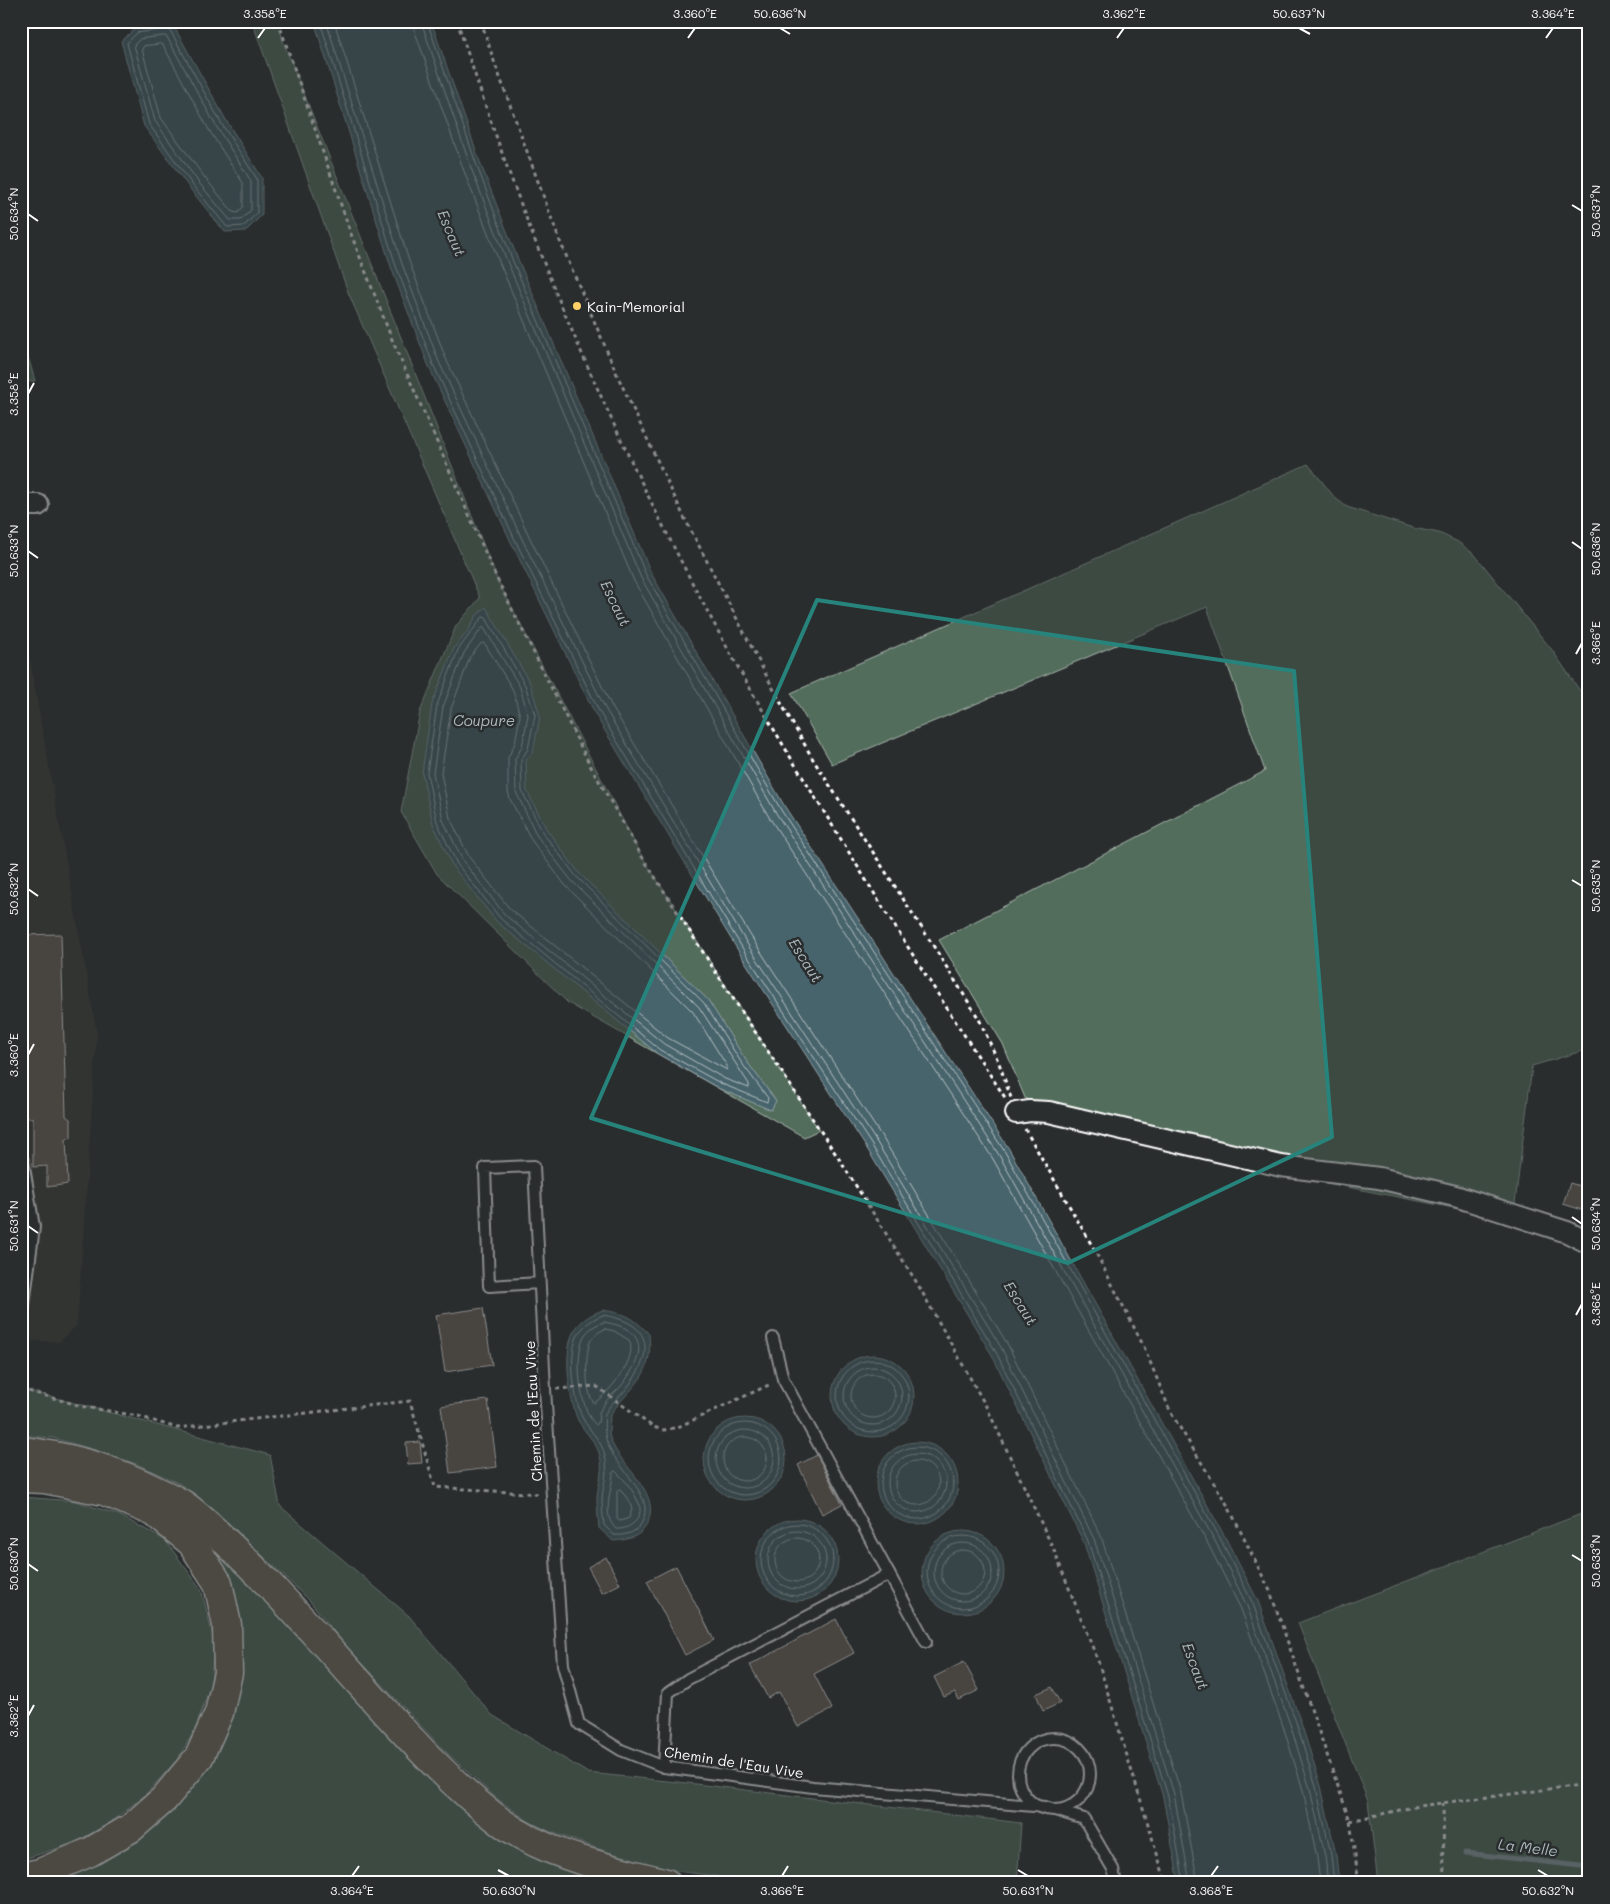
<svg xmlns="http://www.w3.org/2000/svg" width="1610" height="1904" viewBox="0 0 1610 1904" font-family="Mali,sans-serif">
  <rect width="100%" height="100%" fill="#2a2d2e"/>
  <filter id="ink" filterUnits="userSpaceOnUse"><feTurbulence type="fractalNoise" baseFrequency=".02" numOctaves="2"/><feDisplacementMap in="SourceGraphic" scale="10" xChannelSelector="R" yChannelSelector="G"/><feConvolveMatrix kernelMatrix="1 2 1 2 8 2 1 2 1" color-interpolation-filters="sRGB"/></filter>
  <g filter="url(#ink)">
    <polygon fill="#3e3c39" points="27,645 97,1033 77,1325 59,1342 21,1340 21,646"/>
    <g fill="#526d5c" stroke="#a8b6ae">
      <polygon points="252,21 278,21 283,41 497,579 641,855 819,1130 804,1137 568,1003 437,874 401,812 420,712 456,626 480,598 348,292"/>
      <polygon points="21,333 35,381 21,382"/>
      <polygon points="1308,464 1335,498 1347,507 1413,528 1439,533 1458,542 1475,555 1552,650 1589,704 1589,1049 1532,1066 1515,1203 1507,1225 1484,1214 1256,1169 1045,1111 1025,1098 1003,1044 939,940 1265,771 1207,607 832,764 791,693 1041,583"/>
      <polygon points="21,1389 270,1455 280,1506 409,1616 492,1715 588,1773 687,1783 1021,1823 1017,1883 768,1883 677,1871 622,1857 551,1832 528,1821 495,1797 445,1751 344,1644 309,1600 217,1512 180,1484 139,1465 99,1451 53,1438 21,1435"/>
      <polygon points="21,1462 222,1550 420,1764 622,1883 42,1883 158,1821 193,1786 216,1754 232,1708 210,1553"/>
      <polygon points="21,1497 75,1501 119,1515 165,1540 201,1589 214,1640 211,1684 195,1730 177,1760 145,1795 108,1824 74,1843 21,1860"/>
      <polygon points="1589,1511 1589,1883 1378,1883 1368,1801 1298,1623"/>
    </g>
    <g fill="#47636c" stroke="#91a1a7">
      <polygon points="314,21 431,21 481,165 517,257 651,573 785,807 1009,1149 1224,1535 1258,1601 1300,1720 1321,1786 1336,1855 1339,1883 1179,1883 1163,1797 1084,1543 992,1355 866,1147 742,957 596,716 512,544 429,367 391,267"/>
      <polygon points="172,23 226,120 262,178 262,215 246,231 225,232 191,190 144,126 121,41 135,29"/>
      <polygon points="486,607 530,683 540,716 533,752 526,760 527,791 547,830 579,873 708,1000 745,1059 776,1101 771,1110 720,1089 658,1054 497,922 453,867 433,824 422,773 432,704 454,648 468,631 476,616"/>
      <path d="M 603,1310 C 626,1314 632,1316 649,1334 C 654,1378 632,1384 610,1415 C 610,1423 608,1431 610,1438 C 619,1467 665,1493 646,1526 C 639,1538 626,1540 613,1541 L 599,1528 C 598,1518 597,1507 597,1497 C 598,1483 604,1470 600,1456 C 597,1442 584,1432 578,1420 C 569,1400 563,1353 573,1333 C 579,1321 591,1314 603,1310 Z"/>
      <circle cx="873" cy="1396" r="41"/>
      <circle cx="745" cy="1459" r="41"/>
      <circle cx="917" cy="1483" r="41"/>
      <circle cx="797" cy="1560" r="41"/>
      <circle cx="963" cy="1572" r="41"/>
    </g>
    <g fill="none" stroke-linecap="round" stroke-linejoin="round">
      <g stroke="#b5c1c4" stroke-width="1">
        <polyline points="320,21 396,266 433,364 516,542 600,713 746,954 871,1144 996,1352 1088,1541 1168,1796 1184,1883"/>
        <polyline points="326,21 402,264 439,362 522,539 606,710 751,950 876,1141 1002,1349 1094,1539 1174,1794 1190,1883"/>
        <polyline points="334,21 409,261 446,359 529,536 612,707 757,946 882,1137 1008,1345 1101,1536 1181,1793 1198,1883"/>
        <polyline points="413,21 414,29 464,171 500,264 634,581 769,817 993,1159 1208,1544 1241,1609 1283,1726 1303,1790 1317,1858 1320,1883"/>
        <polyline points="421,21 471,168 507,261 641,578 776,813 999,1155 1215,1541 1247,1606 1290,1724 1310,1789 1325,1856 1328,1883"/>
        <polyline points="427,21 477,166 512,259 646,575 781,810 1005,1152 1220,1538 1253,1604 1296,1722 1316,1787 1331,1855 1334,1883"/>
        <polygon points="168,29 170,30 221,123 257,179 257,213 244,226 227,227 194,187 149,124 127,43 137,33"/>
        <polygon points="164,36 167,37 216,126 251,181 251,210 241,220 230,220 199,183 155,121 134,45 140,39"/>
        <polygon points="160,44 163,45 209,130 243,183 243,207 238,213 233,212 205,178 161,118 142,49 144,46"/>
        <polygon points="483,617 486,618 525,685 535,715 528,749 521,760 522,791 543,833 576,876 704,1003 741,1062 768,1098 767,1102 722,1084 660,1050 501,919 457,864 437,822 427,773 437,705 458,650"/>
        <polygon points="484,628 520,687 528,715 522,747 515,759 516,792 537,836 571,880 699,1007 749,1084 749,1088 725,1079 664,1044 505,915 463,861 443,820 433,773 443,707 464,653 481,629"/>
        <polygon points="482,643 485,644 513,690 520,716 515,743 508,758 508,792 510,799 532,841 565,885 693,1012 727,1066 727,1070 668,1038 510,909 469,857 450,818 441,773 451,709 470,657"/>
        <path d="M 603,1315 C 653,1323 655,1352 627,1388 C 621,1396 609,1404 605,1414 C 604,1420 604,1428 605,1433 C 607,1465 660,1493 641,1524 C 636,1533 624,1536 614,1535 L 604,1525 C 603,1517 602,1507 602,1498 C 603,1484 609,1471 605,1456 C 602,1440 589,1431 582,1417 C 574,1398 567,1352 579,1333 C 585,1324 593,1319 603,1315 Z"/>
        <path d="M 604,1322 C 648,1329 646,1354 622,1385 C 615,1393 604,1401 600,1411 C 598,1415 599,1419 598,1423 L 596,1425 C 579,1410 575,1358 583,1338 C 587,1330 596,1324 604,1322 Z"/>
        <path d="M 605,1329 L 614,1331 L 629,1340 C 639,1358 608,1394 594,1403 C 585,1393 585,1355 590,1342 C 593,1336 599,1331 605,1329 Z"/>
        <circle cx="873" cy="1396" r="36"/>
        <circle cx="873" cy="1396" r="29"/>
        <circle cx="873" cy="1396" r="22"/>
        <circle cx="745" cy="1459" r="36"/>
        <circle cx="745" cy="1459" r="29"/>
        <circle cx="745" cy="1459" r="22"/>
        <circle cx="917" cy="1483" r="36"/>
        <circle cx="917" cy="1483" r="29"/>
        <circle cx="917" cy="1483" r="22"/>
        <path d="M 615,1471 C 624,1478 635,1493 639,1504 C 644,1518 630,1530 616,1529 C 601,1515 612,1491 613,1473 Z"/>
        <polygon points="620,1489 629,1501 632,1509 629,1518 620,1521 617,1519 617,1491"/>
        <circle cx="797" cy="1560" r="36"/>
        <circle cx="797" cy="1560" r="29"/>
        <circle cx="963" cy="1572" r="36"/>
        <circle cx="797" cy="1560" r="22"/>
        <circle cx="963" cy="1572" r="29"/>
        <circle cx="963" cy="1572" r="22"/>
      </g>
      <polyline stroke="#91a1a7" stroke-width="5" points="1465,1853 1589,1867"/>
    </g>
    <g fill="#6e5e54" stroke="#fff">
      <polygon points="61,934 66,1116 71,1120 71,1137 66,1139 68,1184 47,1187 47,1166 33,1167 33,1118 21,1118 21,935"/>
      <polygon points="1570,1183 1589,1189 1589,1212 1563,1204"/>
      <polygon points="483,1308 492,1365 445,1372 436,1315"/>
      <polygon points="488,1400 497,1467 450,1473 441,1406"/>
      <polygon points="420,1442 422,1463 408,1464 406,1443"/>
      <polygon points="817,1455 842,1504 822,1514 798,1465"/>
      <polygon points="606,1557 620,1584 602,1593 588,1567"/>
      <polygon points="676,1566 714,1640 685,1655 647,1581"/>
      <polygon points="836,1619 854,1653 814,1674 832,1709 798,1727 779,1692 768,1698 750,1665"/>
      <polygon points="964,1662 979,1690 959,1700 955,1692 944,1697 934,1677"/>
      <polygon points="1052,1687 1060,1703 1043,1711 1036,1694"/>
    </g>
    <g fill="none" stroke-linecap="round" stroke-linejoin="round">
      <defs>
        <g id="service">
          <polyline points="21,1159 23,1161 34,1227 23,1312"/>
          <polyline points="539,1283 489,1286 485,1168 534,1166 545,1389 563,1665 579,1724 621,1750 664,1767 813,1787 1045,1807 1084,1819 1113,1869 1116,1883"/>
          <polyline points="773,1338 783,1379 926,1642"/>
          <circle cx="1054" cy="1774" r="36"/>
          <polyline points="664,1767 668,1693 688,1679 889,1574"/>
        </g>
        <g id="minor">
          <polyline points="21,505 38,505"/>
          <polyline points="1016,1113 1030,1111 1049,1112 1281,1166 1379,1178 1455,1196 1567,1232 1589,1243"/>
        </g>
        <g id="motorway">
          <path d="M 21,1451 C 70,1456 115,1470 159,1492 C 167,1496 176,1500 184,1505 C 207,1522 228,1544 249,1564 C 292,1607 332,1652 372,1697 C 412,1741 453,1786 501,1822 C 549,1857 610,1868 666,1883"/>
          <polyline points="21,1478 45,1479 104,1491 154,1512 192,1543 218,1583 227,1625 228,1673 219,1713 199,1757 164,1799 131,1828 90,1852 40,1873 21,1877"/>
        </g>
      </defs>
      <use href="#service" stroke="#fff" stroke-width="14"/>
      <use href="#minor" stroke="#fff" stroke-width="24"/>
      <use href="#motorway" stroke="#fff" stroke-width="31"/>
      <g stroke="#fff" stroke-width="3" stroke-dasharray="4 4" stroke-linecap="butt">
        <polyline points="278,21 351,234 393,342 497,579 590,765 641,855 717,974 841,1162 917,1283 987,1408 1053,1548 1098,1661 1166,1883"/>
        <path d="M 457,21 C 475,75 493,129 513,183 C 570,337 640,487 718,631 C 756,701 797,769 839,836 C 893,925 949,1012 1006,1099"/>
        <polyline points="481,21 494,61 559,239 619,379 684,517 777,696 814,761 929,939 979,1019 999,1063 1011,1098"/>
        <polyline points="1025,1129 1094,1249 1144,1347 1171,1413 1228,1506 1270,1591 1350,1821 1359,1883"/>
        <polyline points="21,1389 85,1407 138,1416 177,1428 410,1401 435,1487 540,1494"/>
        <polyline points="556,1389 596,1386 653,1427 664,1430 678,1427 771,1384"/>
        <polyline points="1443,1803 1444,1883"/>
        <polyline points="1350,1821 1418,1806 1589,1784"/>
      </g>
      <use href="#service" stroke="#2a2d2e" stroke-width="10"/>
      <use href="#minor" stroke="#2a2d2e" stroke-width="20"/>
      <use href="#motorway" stroke="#736b5a" stroke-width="28"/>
    </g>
  </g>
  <path d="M0 0H1610V1904H0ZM 817,600 L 1294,671 L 1332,1137 L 1068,1263 L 591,1118 Z" fill="#2a2d2e" fill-opacity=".55" fill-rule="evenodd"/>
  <path fill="none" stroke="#27847c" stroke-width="4" stroke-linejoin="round" d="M 817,600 L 1294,671 L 1332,1137 L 1068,1263 L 591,1118 Z"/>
  <path fill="none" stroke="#fff" stroke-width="2" d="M 780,28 L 790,34M 1299,28 L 1310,34M 258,38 L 265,28M 688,38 L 695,28M 1117,38 L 1124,28M 1546,38 L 1553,28M 1572,205 L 1582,211M 28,214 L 38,221M 28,394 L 34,383M 1572,542 L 1582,549M 28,551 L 38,558M 1576,654 L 1582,643M 1572,880 L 1582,886M 28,889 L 38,896M 28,1055 L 34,1044M 1572,1217 L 1582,1224M 28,1226 L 38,1233M 1576,1315 L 1582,1304M 1572,1555 L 1582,1561M 28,1564 L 38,1571M 28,1716 L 34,1705M 498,1870 L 509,1876M 1018,1870 L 1028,1876M 1538,1870 L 1548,1876M 352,1876 L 359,1866M 782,1876 L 788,1866M 1211,1876 L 1218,1866"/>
  <circle fill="#ffd166" stroke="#2a2d2e" stroke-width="2" cx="577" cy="306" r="5"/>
  <g text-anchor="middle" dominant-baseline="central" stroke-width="5" stroke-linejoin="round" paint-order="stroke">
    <g font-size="14" fill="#fff" stroke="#2a2d2e" text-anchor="start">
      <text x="587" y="306">Kain-Memorial</text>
    </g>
    <g font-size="14" fill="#fff" stroke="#2a2d2e">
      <text transform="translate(533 1411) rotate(-93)">Chemin de l'Eau Vive</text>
      <text transform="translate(734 1762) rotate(9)">Chemin de l'Eau Vive</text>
    </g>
    <g font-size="15" font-style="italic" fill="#acb9bd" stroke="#2a2d2e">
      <text transform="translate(452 233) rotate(67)">Escaut</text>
      <text transform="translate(616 603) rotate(64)">Escaut</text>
      <text x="484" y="720">Coupure</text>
      <text transform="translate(806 960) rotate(58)">Escaut</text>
      <text transform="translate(1021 1303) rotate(58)">Escaut</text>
      <text transform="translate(1196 1666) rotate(69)">Escaut</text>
      <text transform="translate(1528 1847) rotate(7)">La Melle</text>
    </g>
  </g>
  <rect width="1610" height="1904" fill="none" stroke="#2a2d2e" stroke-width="55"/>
  <rect x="28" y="28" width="1554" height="1848" fill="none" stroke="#fff" stroke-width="2"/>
  <g font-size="12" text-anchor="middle" fill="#fff">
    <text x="265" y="18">3.358°E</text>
    <text x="695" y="18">3.360°E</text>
    <text x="780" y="18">50.636°N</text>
    <text x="1124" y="18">3.362°E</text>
    <text x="1299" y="18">50.637°N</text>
    <text x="1553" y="18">3.364°E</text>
    <text transform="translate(1596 211) rotate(-90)" y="4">50.637°N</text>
    <text transform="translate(14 214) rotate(-90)" y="4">50.634°N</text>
    <text transform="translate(14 394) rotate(-90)" y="4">3.358°E</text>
    <text transform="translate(1596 549) rotate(-90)" y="4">50.636°N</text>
    <text transform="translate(14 551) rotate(-90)" y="4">50.633°N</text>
    <text transform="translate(1596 643) rotate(-90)" y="4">3.366°E</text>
    <text transform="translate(1596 886) rotate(-90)" y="4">50.635°N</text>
    <text transform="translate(14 889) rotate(-90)" y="4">50.632°N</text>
    <text transform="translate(14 1055) rotate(-90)" y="4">3.360°E</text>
    <text transform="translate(1596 1224) rotate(-90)" y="4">50.634°N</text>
    <text transform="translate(14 1226) rotate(-90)" y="4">50.631°N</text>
    <text transform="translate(1596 1304) rotate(-90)" y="4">3.368°E</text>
    <text transform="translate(1596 1561) rotate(-90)" y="4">50.633°N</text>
    <text transform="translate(14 1564) rotate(-90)" y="4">50.630°N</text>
    <text transform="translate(14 1716) rotate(-90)" y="4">3.362°E</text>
    <text x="352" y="1895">3.364°E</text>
    <text x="509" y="1895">50.630°N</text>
    <text x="782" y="1895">3.366°E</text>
    <text x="1028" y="1895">50.631°N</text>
    <text x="1211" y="1895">3.368°E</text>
    <text x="1548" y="1895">50.632°N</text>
  </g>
</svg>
